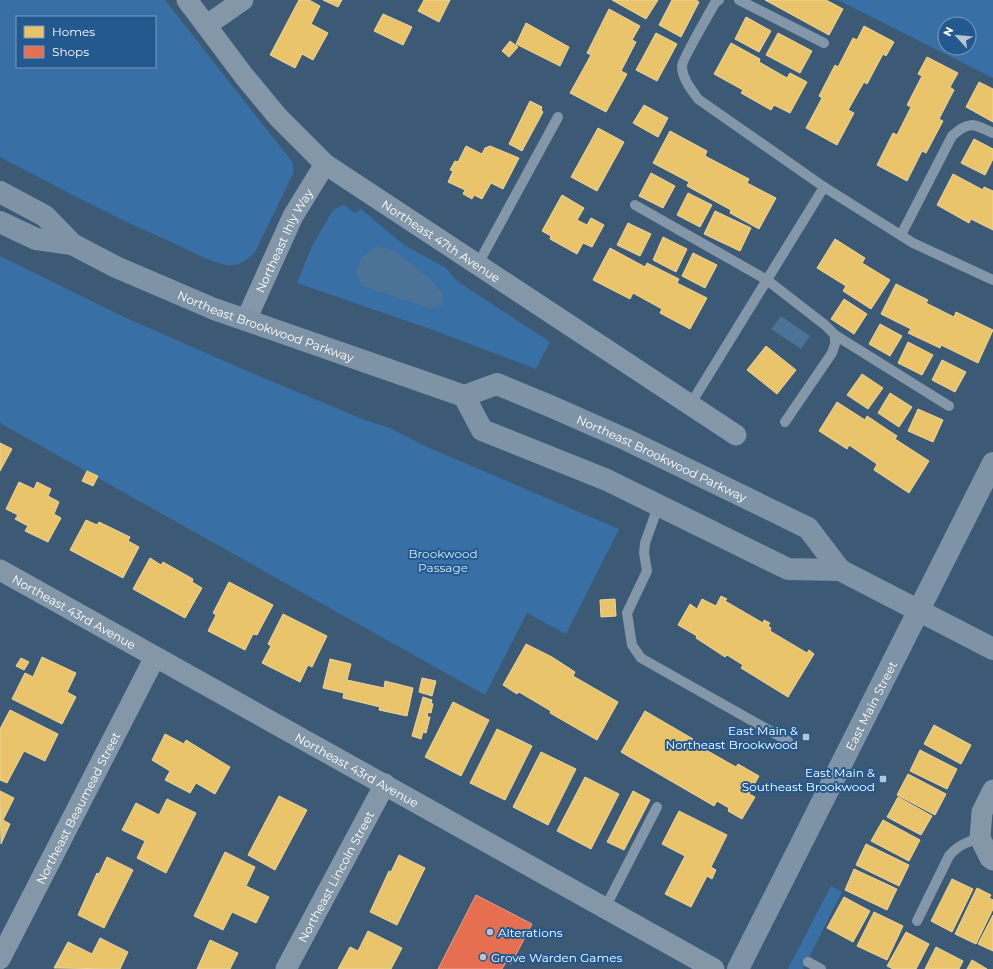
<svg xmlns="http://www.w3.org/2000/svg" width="993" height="969" viewBox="0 0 993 969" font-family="Montserrat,sans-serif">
  <rect width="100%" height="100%" fill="#3c5976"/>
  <g fill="#3870a5" fill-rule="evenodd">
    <path d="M 0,0 L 165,0 L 293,163 L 293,174 L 255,252 C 247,260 238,267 226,265 C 207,261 187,249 169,241 C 111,216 56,186 0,157 ZM 17,17 L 155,17 L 155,67 L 17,67 Z"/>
    <path d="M 838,0 L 993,0 L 993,78 ZM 945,24 L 969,24 L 969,48 L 945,48 Z"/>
    <polygon points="344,205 355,213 361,209 404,245 446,268 457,281 550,342 536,369 433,330 297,283 312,246 333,210"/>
    <polygon points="0,256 124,317 254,374 365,420 390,428 425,446 619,529 566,634 527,613 485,695 0,423"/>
    <polygon points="831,886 842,892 803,969 788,969"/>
  </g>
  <g fill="#4d7297">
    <polygon points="377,246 393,250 430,279 443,294 442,305 430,308 361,285 356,273 362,257"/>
    <polygon points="781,316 810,336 801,349 771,329"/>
  </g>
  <g fill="#e9c46a" stroke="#f0d697">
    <polygon points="299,0 309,0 320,6 311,24 328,33 313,60 302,54 295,68 270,55"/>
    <polygon points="323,0 342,0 338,7"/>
    <polygon points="424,0 450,0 439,22 418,11"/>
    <polygon points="612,0 658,0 646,19"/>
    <polygon points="672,0 696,0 699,2 681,37 659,25"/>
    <polygon points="765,0 826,0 843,9 829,35"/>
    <polygon points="609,9 640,26 632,40 636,42 621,71 627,74 606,112 570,93 591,55 587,53"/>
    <polygon points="383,14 412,27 403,45 374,31"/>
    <polygon points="746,17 771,31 759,52 735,39"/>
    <polygon points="526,23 569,47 560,66 516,44"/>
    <polygon points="864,26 894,42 886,56 883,54 867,84 864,82 848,110 854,113 837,145 806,128 822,98 819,96 835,65 838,67 853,38 857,40"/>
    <polygon points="656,33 677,44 657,81 636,70"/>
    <polygon points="778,33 812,51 800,73 766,55"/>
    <polygon points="510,41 518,47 509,57 502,51"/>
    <polygon points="731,43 760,59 759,62 787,78 790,73 807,82 790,113 774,105 771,110 741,93 743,90 714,74"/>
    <polygon points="927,57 958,73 950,87 954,90 939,119 943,121 926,153 922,151 907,181 877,165 893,133 897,135 911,107 907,105 922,76 918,74"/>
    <polygon points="979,82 993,89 993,122 966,107"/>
    <polygon points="530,101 542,107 541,110 543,112 522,151 509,144"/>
    <polygon points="644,105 668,118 658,137 633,123"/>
    <polygon points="598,128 624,142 597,191 571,177"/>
    <polygon points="670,131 707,151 705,156 749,179 747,183 776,198 759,229 730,213 731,210 687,186 689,182 653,163"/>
    <polygon points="974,139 993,149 993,159 985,175 961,163"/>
    <polygon points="466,146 482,154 485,148 490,146 519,158 503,189 491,183 482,199 474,195 472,199 463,194 465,190 448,182 453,171 450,170 455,161 458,162"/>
    <polygon points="651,173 675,186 663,208 639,196"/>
    <polygon points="953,174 983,190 984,187 993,191 993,230 971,219 969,223 937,205"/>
    <polygon points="688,193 712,205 700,227 677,215"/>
    <polygon points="562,195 584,208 577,220 587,225 591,218 604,225 592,247 583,243 577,254 550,239 551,236 542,231"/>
    <polygon points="715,211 751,228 740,251 704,234"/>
    <polygon points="628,223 651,234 640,256 617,245"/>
    <polygon points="663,237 687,249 676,272 653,260"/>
    <polygon points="835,239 865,258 862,263 890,280 871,309 843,291 846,286 817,268"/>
    <polygon points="610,248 645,267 647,263 679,279 677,283 707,298 690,329 660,313 662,309 633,293 630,299 593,280"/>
    <polygon points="693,253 717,265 705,288 682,276"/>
    <polygon points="896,284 928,300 926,303 954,317 956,312 993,330 978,363 941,345 940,348 908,333 911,329 881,314"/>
    <polygon points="844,299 867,314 854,334 831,319"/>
    <polygon points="880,324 902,336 890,356 869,344"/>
    <polygon points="908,342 933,355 922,375 898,363"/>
    <polygon points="766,346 796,370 777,394 747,370"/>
    <polygon points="942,360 966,372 955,392 932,380"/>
    <polygon points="862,374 883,388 868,409 847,395"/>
    <polygon points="890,393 912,407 899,427 878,413"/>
    <polygon points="837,402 865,420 867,416 897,436 895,439 929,461 909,493 874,470 877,464 849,445 847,449 819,431"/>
    <polygon points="918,409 943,420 933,442 908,431"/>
    <polygon points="0,443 12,449 0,471"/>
    <polygon points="87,471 98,476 93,486 82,481"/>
    <polygon points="19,482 34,489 37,482 51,489 48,496 59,502 54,514 61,518 48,542 25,531 28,526 15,519 18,515 6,509"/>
    <polygon points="86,520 97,525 99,522 130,537 128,541 139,547 123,578 70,550"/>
    <polygon points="150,558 161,565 163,562 193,579 192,582 202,588 185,618 133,589"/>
    <polygon points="229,582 273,605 257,635 253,634 245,650 208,631 216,615 213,613"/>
    <polygon points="721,596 727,599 725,601 732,605 763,623 764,620 770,623 768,626 771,628 770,631 807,653 809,650 814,654 788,697 741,668 743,665 727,655 725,657 696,638 697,636 678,625 690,604 697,609 702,599 716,606"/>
    <polygon points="615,599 616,616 601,617 600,600"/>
    <polygon points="283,614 327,636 312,667 308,665 300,682 262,663 271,646 268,644"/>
    <polygon points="526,644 552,657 575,672 573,676 618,702 597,740 550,713 551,711 519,692 517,694 503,685"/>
    <polygon points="42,657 76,673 67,692 76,697 62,724 12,699 25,673 33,677"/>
    <polygon points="21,658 29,662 24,670 16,666"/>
    <polygon points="330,659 351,664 347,680 384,688 385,681 413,688 407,716 379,710 380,707 343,698 344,693 323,688"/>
    <polygon points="422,678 436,681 432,696 419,692"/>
    <polygon points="423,697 432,700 431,703 433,704 431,713 428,712 427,717 430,717 426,733 423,732 421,739 412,736"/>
    <polygon points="453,702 489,720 461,776 425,757"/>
    <polygon points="10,710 58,734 45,761 24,751 7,783 0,780 0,729"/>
    <polygon points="645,711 693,739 692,742 736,767 738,764 759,776 749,794 755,797 742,819 728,811 729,808 717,801 714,806 621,752"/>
    <polygon points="934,725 971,745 961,764 924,744"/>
    <polygon points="497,729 532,746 505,800 470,783"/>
    <polygon points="165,734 184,744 186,740 230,767 215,794 196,783 190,793 165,780 170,771 152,760"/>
    <polygon points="920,750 957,769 947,789 910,771"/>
    <polygon points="541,752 576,769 548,825 513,807"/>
    <polygon points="908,774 946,794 935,815 897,795"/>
    <polygon points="585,777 619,794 591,849 557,831"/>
    <polygon points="0,791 14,798 3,820 10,824 1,844"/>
    <polygon points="633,791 650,800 624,850 607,842"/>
    <polygon points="279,796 307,810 275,870 248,855"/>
    <polygon points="898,797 932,816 921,835 887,817"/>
    <polygon points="167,799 196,813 166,873 137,858 145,841 122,830 136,803 159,815"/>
    <polygon points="679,811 727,835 711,867 716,870 712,879 707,876 691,907 665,894 685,856 662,844"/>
    <polygon points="883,820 920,840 909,861 871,841"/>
    <polygon points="866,844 909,865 899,886 856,865"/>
    <polygon points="225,852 255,867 246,886 269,897 256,923 232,912 223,930 194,916"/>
    <polygon points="399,855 425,868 397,925 370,912 389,871 391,872"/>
    <polygon points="107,857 133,870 104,928 78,915 97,873 99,874"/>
    <polygon points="854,869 897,889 887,910 845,890"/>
    <polygon points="952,879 973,889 952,932 931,921"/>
    <polygon points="977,888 991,895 989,898 993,900 993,909 976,944 955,934"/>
    <polygon points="844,897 870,911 853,942 827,928"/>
    <polygon points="874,912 903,926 887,960 857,946"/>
    <polygon points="993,915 993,951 978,944"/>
    <polygon points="368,931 402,948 391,969 338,969 350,947 358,951"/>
    <polygon points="906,932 929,944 916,969 893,969 887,966"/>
    <polygon points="100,938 128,952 120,969 54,968 68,942 92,954"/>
    <polygon points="210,940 238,953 230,969 197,969"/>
    <polygon points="936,947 963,961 959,969 925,969"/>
    <polygon points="972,960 987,969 967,969"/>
  </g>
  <polygon fill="#e76f51" stroke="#ee9a85" points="476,895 532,924 511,964 506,962 502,969 438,969"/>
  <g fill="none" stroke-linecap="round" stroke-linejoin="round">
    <g stroke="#8397a9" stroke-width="10">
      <path d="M 719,0 L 715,3 C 710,12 682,60 682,66 C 682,78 691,89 698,99 L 824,187"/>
      <polyline points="739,0 824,43"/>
      <polyline points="635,205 767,280 825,325 835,335 835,344 832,353 785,422"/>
      <path d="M 901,235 L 952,136 C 969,120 974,124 993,133"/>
      <polyline points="478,264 558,117"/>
      <polyline points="835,335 949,406"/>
      <polyline points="690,405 824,187 913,243 993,280"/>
      <polyline points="659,504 645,543 644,553 647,571 627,613 632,645 641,658 788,741"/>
      <polyline points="605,908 657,807"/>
      <path d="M 917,921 L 949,856 C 958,845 967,842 980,838"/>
      <polyline points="808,962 821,969"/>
    </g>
    <g stroke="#8397a9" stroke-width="21">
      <path id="s1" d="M 187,0 L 244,76 L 278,117 L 325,164 L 736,435"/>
      <polyline points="207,25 243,0"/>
      <path id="s2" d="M 246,320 L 293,216 L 325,164"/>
      <path id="s3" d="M 0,570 L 714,969"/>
      <polyline points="993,790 982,812 980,838 990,858 993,860"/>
      <path id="s4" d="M 0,959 L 155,657"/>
      <path id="s5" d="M 286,969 L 385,784"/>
    </g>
    <g stroke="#7f93a6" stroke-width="22">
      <polyline points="0,192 45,216 72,244"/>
      <path id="s6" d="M 0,222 L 36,239 L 72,244 L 116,267 L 214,309 L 464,396 L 497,384 L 550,406 L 625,439 L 808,528 L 840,570"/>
      <polyline points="464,396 482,430 607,480 788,569 840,570 993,649"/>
      <path id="s7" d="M 738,969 L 993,463"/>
    </g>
  </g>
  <g fill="#bbc5cf" stroke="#23598f" stroke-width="1.5">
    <rect x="802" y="733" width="8" height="8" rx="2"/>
    <rect x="879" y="775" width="8" height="8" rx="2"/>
    <circle cx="490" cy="932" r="4"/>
    <circle cx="483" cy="957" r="4"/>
  </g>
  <g text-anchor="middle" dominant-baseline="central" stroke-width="4" stroke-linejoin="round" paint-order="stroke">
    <g font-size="12" fill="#fff" stroke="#23598f">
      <text stroke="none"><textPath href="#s1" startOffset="354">Northeast 47th Avenue</textPath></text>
      <text stroke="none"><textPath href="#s2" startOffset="88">Northeast Ihly Way</textPath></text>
      <text stroke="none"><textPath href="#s6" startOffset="287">Northeast Brookwood Parkway</textPath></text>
      <text stroke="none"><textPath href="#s6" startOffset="713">Northeast Brookwood Parkway</textPath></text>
      <text stroke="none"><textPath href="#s3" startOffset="85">Northeast 43rd Avenue</textPath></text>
      <text stroke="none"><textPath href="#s7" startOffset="295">East Main Street</textPath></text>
      <text stroke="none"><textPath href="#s3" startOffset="409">Northeast 43rd Avenue</textPath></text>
      <text stroke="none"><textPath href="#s4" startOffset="170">Northeast Beaumead Street</textPath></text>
      <text stroke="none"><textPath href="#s5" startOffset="105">Northeast Lincoln Street</textPath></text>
    </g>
    <g font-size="12" fill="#d8e9f9" stroke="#23598f">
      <text x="443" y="553">Brookwood<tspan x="443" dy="14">Passage</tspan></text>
    </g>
    <g font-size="12" fill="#fff" stroke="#23598f" text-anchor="end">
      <text x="798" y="730">East Main &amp;<tspan x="798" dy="14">Northeast Brookwood</tspan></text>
      <text x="875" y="772">East Main &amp;<tspan x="875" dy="14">Southeast Brookwood</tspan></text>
      <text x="498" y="932" text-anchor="start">Alterations</text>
      <text x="491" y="957" text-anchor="start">Grove Warden Games</text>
    </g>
  </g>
  <rect x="16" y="16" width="140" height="52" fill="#23598f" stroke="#7b9bbc"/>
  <rect x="24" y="26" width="20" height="12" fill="#e9c46a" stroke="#7b9bbc"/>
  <text x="52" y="36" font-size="12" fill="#ffffff">Homes</text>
  <rect x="24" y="46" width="20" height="12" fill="#e76f51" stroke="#7b9bbc"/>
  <text x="52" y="56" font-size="12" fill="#ffffff">Shops</text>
  <g transform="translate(957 36) rotate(297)"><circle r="19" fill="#23598f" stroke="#7b9bbc"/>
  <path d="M0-3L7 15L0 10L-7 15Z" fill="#bbc5cf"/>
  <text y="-6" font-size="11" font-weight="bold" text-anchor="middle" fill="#ffffff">N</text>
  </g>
</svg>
